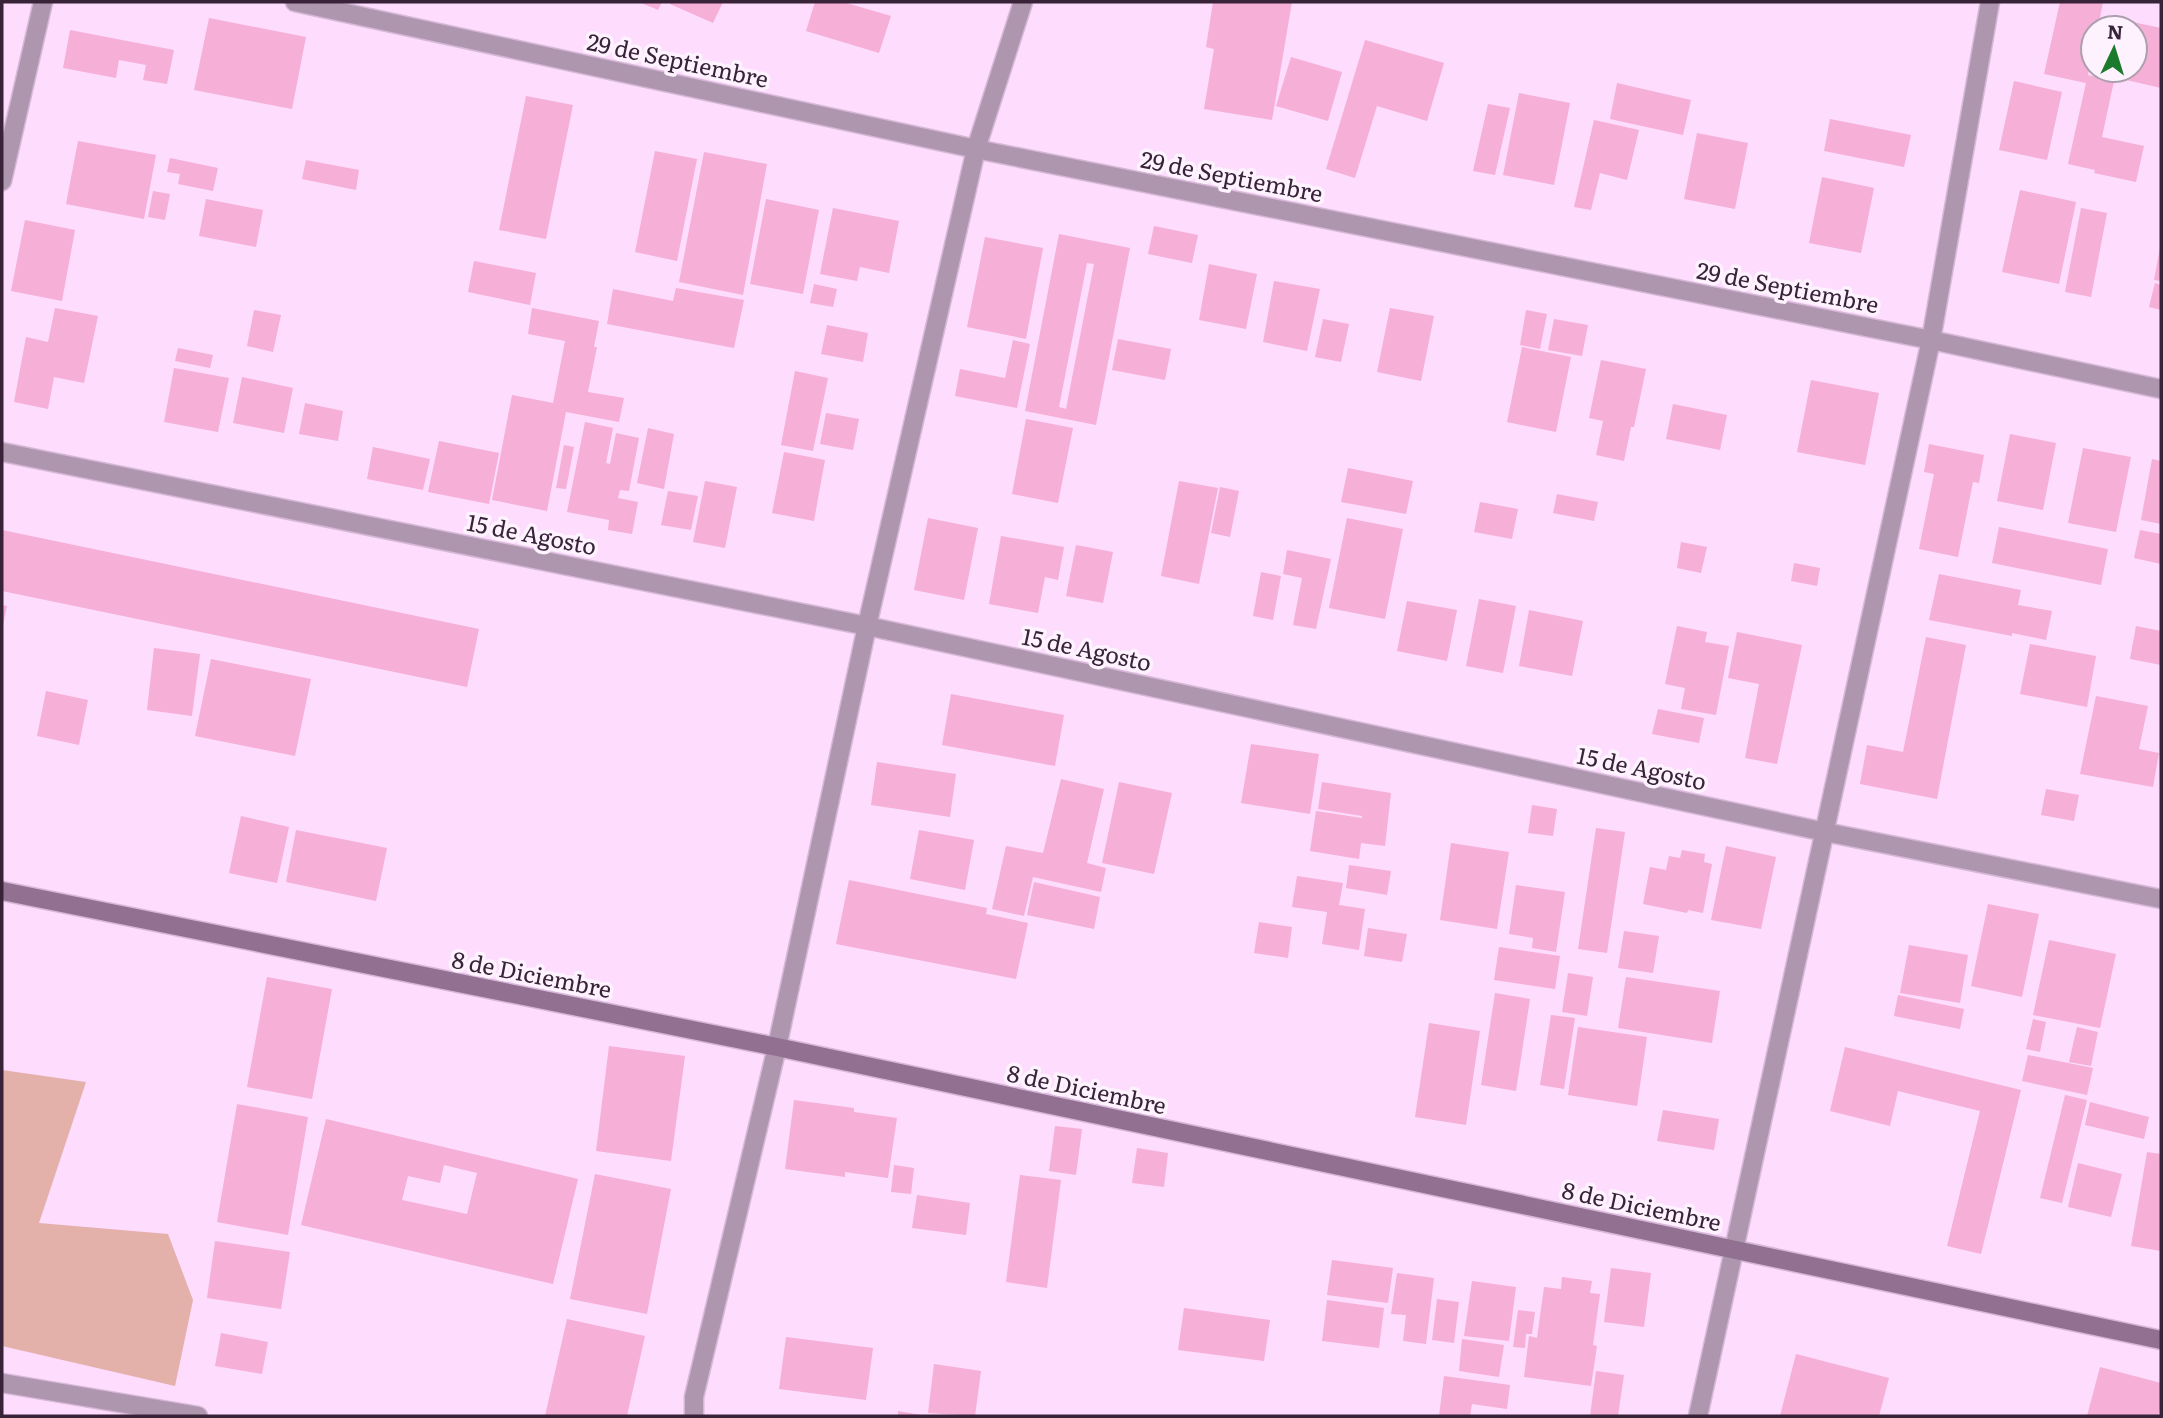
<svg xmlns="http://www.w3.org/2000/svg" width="2163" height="1418" viewBox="0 0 2163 1418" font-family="Literata,serif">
  <rect width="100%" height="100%" fill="#fddcfe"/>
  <polygon fill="#e3b0aa" points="2,1070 86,1082 39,1223 168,1234 193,1300 175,1386 2,1346"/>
  <g fill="#f6afd6" fill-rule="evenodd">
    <polygon points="639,2 662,2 658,10"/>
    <polygon points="671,2 723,2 713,23 670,4"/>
    <polygon points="815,2 843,2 891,16 879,53 806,31"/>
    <polygon points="1213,2 1292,2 1272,120 1204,109 1214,49 1206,47"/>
    <polygon points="2060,2 2103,2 2098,28 2093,28 2093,49 2088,75 2114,81 2102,137 2144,146 2136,182 2094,173 2095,170 2068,164 2086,83 2044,74"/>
    <polygon points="2104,16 2161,28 2161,88 2092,72 2092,70 2135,70 2135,28 2102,28"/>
    <polygon points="209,18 306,37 292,109 194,90"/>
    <polygon points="70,30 174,50 167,84 143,80 146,65 119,60 116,78 63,68"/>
    <polygon points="1365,40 1444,63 1427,121 1377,106 1355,178 1326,169"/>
    <polygon points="1291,57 1342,72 1328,121 1276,106"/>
    <polygon points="2014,81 2062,92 2047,160 1999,150"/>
    <polygon points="1617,83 1691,100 1683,135 1610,119"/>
    <polygon points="1519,93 1570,103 1554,185 1503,175"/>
    <polygon points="526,96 573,105 546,239 499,230"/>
    <polygon points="1488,104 1510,108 1495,175 1473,171"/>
    <polygon points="1830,119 1911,135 1904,167 1824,151"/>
    <polygon points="1594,120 1639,130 1627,180 1600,173 1591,210 1574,207"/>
    <polygon points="1697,133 1748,143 1735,209 1684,199"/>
    <polygon points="78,141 156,155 144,219 66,204"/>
    <polygon points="655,151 697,159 677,261 635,252"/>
    <polygon points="704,152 767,164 743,295 679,282"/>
    <polygon points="170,158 218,168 213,191 178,184 180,174 167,172"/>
    <polygon points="306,160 359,170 356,190 302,179"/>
    <polygon points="1822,177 1874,188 1861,253 1809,243"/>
    <polygon points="2020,190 2076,202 2059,284 2002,272"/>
    <polygon points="153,191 170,194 165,220 148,217"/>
    <polygon points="206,199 263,210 256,247 199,236"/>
    <polygon points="766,199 819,210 803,294 750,284"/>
    <polygon points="833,208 899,221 889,273 860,267 857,281 820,274"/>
    <polygon points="2081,208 2107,213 2091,297 2065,292"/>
    <polygon points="25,220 75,230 62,301 11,291"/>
    <polygon points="1154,226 1198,235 1192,263 1148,254"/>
    <path d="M 1059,234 L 1130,248 L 1096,425 L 1025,411 ZM 1087,263 L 1094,264 L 1066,409 L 1059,407 Z"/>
    <polygon points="985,237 1043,248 1026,339 967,327"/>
    <polygon points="2160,248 2161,248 2161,281 2154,280"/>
    <polygon points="474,261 536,273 530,305 468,292"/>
    <polygon points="1209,264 1257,274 1246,329 1199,320"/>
    <polygon points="1274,281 1320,289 1307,351 1263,342"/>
    <polygon points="2155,283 2161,285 2161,310 2149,307"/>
    <polygon points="814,284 837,289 833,307 810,303"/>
    <polygon points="676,288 744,300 734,348 607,324 613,289 673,301"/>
    <polygon points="55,308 98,316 84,383 54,377 48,409 14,402 26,337 48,342"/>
    <polygon points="532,308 599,321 594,347 597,347 588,392 624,398 619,422 566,412 547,511 492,500 512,395 553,403 565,341 528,334"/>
    <polygon points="1390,308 1434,316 1421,381 1377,372"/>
    <polygon points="254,310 281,315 273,352 247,346"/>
    <polygon points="1526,310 1547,314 1540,349 1520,345"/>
    <polygon points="1323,319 1349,324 1341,362 1315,357"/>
    <polygon points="1554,319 1588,325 1582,356 1548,350"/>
    <polygon points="827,325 868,333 863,362 821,354"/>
    <polygon points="1118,339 1171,349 1165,380 1112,370"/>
    <polygon points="1013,340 1030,344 1017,408 955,396 960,369 1005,378"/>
    <polygon points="1522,347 1571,357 1556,432 1507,422"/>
    <polygon points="178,348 213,355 210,368 175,361"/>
    <polygon points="1601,360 1646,369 1634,427 1631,427 1624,461 1596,455 1603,421 1589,418"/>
    <polygon points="174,368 229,378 218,432 164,422"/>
    <polygon points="795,371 828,378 813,451 781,445"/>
    <polygon points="242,377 293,388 284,433 233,423"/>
    <polygon points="1811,380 1879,393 1865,465 1797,452"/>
    <polygon points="305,403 343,411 338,441 299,434"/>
    <polygon points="1673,404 1727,415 1720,450 1666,439"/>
    <polygon points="826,413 859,419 853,450 820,444"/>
    <polygon points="1026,419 1073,428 1058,503 1012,494"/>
    <polygon points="585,422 613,428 606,463 610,464 616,433 639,438 629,491 620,490 618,498 638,502 632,534 608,530 609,520 567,512"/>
    <polygon points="648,428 674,434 664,489 637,483"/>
    <polygon points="2010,434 2056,443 2043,510 1997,501"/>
    <polygon points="439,441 499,453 489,504 428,492"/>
    <polygon points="1929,444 1984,455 1979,483 1973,482 1958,557 1919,549 1934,474 1924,472"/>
    <polygon points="564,445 574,447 566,489 556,488"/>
    <polygon points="373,447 430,459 423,490 367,479"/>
    <polygon points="2083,448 2131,457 2116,532 2068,523"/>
    <polygon points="784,452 825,460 814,521 772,513"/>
    <polygon points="2152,459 2161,461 2161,524 2141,520"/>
    <polygon points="1348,468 1413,481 1406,514 1341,502"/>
    <polygon points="705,481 737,487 725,548 693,542"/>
    <polygon points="1179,481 1218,488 1199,584 1161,576"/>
    <polygon points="1220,487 1239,491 1230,537 1211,533"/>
    <polygon points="668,491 698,496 691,530 661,525"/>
    <polygon points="1557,494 1598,502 1594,521 1553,513"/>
    <polygon points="1480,502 1518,509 1512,539 1474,532"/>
    <polygon points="928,518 978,528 964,600 914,590"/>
    <polygon points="1347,518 1403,529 1385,619 1329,608"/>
    <polygon points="1999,527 2108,549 2101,585 1992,563"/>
    <polygon points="2,530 479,629 467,687 2,591"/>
    <polygon points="2140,530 2161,534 2161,564 2134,558"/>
    <polygon points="1001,536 1064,547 1058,580 1045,577 1038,613 989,604"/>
    <polygon points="1681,542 1707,547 1701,573 1677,568"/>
    <polygon points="1076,545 1113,552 1103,603 1066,596"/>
    <polygon points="1287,550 1331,559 1316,629 1293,625 1302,578 1283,574"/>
    <polygon points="1794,563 1820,568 1817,586 1791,581"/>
    <polygon points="1261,572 1281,576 1273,620 1253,616"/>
    <polygon points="1939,574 2021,590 2018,605 2052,611 2046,640 2012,633 2012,636 1929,620"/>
    <polygon points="1479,599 1516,606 1503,673 1466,666"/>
    <polygon points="1407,601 1457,610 1447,661 1397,651"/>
    <polygon points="2,605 7,606 3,625 2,625"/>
    <polygon points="1529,610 1583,621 1572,676 1519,666"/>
    <polygon points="1677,626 1707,632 1705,642 1729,646 1716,715 1681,709 1685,688 1665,684"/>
    <polygon points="2136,626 2161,631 2161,665 2130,659"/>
    <polygon points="1737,632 1802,645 1777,764 1745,758 1759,684 1728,678"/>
    <polygon points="1926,637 1966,645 1937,799 1860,784 1867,745 1903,752"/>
    <polygon points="2030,644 2096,656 2087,707 2020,694"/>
    <polygon points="154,648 200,654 192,716 147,710"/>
    <polygon points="211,659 311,679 295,756 195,736"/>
    <polygon points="46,691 88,700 79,745 37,736"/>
    <polygon points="951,694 1064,715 1055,766 942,745"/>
    <polygon points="2096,696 2148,706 2139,749 2159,753 2153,787 2080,774"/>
    <polygon points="1658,709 1704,718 1699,743 1652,734"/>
    <polygon points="1251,744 1319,754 1310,814 1241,803"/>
    <polygon points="877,762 956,774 950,817 871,805"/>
    <polygon points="1061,779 1104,789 1087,863 1106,868 1101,892 1033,877 1024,916 992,909 1006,846 1043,853"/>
    <polygon points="1119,782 1172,793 1154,874 1102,863"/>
    <polygon points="1322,782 1391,793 1385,846 1361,843 1359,859 1310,851 1316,811 1362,818 1362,816 1318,809"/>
    <polygon points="2046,789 2079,795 2074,821 2041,815"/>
    <polygon points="1532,805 1557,809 1553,836 1528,833"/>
    <polygon points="241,816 289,827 277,883 229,873"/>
    <polygon points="1596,828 1625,832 1607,953 1578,949"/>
    <polygon points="296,830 387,848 376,901 286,882"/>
    <polygon points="919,830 974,840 965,890 910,879"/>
    <polygon points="1451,843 1509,852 1497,929 1440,920"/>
    <polygon points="1726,846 1776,857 1761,929 1711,920"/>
    <polygon points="1682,850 1705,854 1704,862 1712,864 1703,913 1688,910 1687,913 1643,904 1650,867 1666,870 1669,856 1680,858"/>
    <polygon points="1349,865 1391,871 1387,895 1346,888"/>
    <polygon points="1297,876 1343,883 1339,905 1365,909 1359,950 1322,944 1327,912 1292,907"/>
    <polygon points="849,880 987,908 986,914 1028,923 1016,979 836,944"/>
    <polygon points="1034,882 1100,897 1094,929 1027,915"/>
    <polygon points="1516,885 1565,892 1556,952 1532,948 1533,938 1509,934"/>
    <polygon points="1988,904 2039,914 2022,997 1971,986"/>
    <polygon points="1259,922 1292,927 1288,958 1254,953"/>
    <polygon points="1368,928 1407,934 1402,962 1364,956"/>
    <polygon points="1624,931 1659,936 1653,973 1618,968"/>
    <polygon points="2049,940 2116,954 2100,1028 2033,1015"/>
    <polygon points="1909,945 1968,955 1960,1003 1900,993"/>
    <polygon points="1499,947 1560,956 1555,989 1494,980"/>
    <polygon points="1568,973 1593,977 1587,1016 1562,1012"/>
    <polygon points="267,977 332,989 312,1099 247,1087"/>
    <polygon points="1626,977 1720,991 1712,1043 1618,1028"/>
    <polygon points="1495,993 1530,999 1516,1091 1481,1085"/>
    <polygon points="1898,995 1964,1009 1960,1029 1894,1016"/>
    <polygon points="1551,1015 1575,1018 1564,1089 1540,1085"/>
    <polygon points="2033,1019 2046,1022 2040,1052 2026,1049"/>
    <polygon points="1429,1023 1480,1031 1466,1125 1415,1117"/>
    <polygon points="1578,1027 1647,1037 1637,1106 1568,1095"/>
    <polygon points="2077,1027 2098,1032 2091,1066 2069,1062"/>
    <polygon points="609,1046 685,1056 671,1161 596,1151"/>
    <polygon points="1845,1047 2021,1090 1981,1254 1947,1246 1980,1111 1898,1091 1890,1126 1830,1111"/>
    <polygon points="2028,1055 2093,1068 2087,1095 2022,1081"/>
    <polygon points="2065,1095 2087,1100 2062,1203 2040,1198"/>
    <polygon points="794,1100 854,1108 854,1112 897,1118 888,1178 845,1172 845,1177 785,1169"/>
    <polygon points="2090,1102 2149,1117 2144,1139 2085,1125"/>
    <polygon points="237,1104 308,1117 288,1235 217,1222"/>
    <polygon points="1663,1110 1719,1119 1714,1150 1657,1141"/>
    <path d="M 326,1119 L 578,1179 L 553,1284 L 301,1225 ZM 444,1165 L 477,1173 L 467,1214 L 402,1200 L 408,1176 L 440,1183 Z"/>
    <polygon points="1055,1126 1082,1129 1076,1175 1049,1171"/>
    <polygon points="1137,1148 1168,1153 1164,1187 1132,1183"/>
    <polygon points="2147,1152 2161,1154 2161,1251 2131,1246"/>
    <polygon points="2078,1163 2122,1174 2111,1217 2068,1207"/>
    <polygon points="894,1165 914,1168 911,1194 891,1192"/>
    <polygon points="595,1174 671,1189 647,1314 570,1299"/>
    <polygon points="1020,1175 1061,1180 1047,1288 1006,1282"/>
    <polygon points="917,1195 970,1203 966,1235 912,1228"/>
    <polygon points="215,1241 290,1252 281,1309 207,1298"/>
    <polygon points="1332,1260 1393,1268 1388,1303 1327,1295"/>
    <polygon points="1611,1268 1651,1273 1644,1327 1604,1322"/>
    <polygon points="1397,1273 1434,1278 1426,1344 1403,1341 1406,1315 1391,1314"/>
    <polygon points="1562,1277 1592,1281 1590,1293 1600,1294 1593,1345 1597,1346 1591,1386 1524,1377 1529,1336 1537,1338 1544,1287 1561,1289"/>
    <polygon points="1472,1281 1516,1287 1509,1341 1464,1336"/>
    <polygon points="1437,1299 1459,1302 1454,1343 1432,1340"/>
    <polygon points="1327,1300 1384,1308 1379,1348 1322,1341"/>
    <polygon points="1184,1308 1270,1320 1264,1361 1178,1350"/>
    <polygon points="1518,1310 1535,1312 1532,1334 1526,1334 1525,1348 1513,1347"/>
    <polygon points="567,1319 645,1336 627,1416 545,1416"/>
    <polygon points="221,1333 268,1342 262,1374 215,1366"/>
    <polygon points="786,1337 873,1348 866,1400 779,1389"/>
    <polygon points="1462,1339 1504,1345 1499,1377 1459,1371"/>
    <polygon points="1796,1354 1889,1378 1879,1416 1780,1416"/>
    <polygon points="934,1364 981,1371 975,1416 928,1413"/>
    <polygon points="2100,1367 2161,1383 2161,1405 2158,1416 2087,1416"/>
    <polygon points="1596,1371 1624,1375 1618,1416 1590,1416"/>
    <polygon points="1444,1376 1510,1385 1507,1409 1472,1404 1470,1416 1439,1416"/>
    <polygon points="898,1411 922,1415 922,1416 898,1416"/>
  </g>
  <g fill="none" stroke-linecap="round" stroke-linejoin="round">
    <defs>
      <g id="street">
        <polyline points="295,2 976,149 1931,340 2161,389"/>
        <polyline points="2,181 43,2"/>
        <polyline points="2,452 867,626 1825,832 2161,899"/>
        <polyline points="2,1383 198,1416"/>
        <polyline points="694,1416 694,1397 777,1047 867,626 976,149 1023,2"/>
        <polyline points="1698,1416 1931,340 1990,2"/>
      </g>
      <polyline id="secondary" points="2,891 777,1047 2161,1340"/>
    </defs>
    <use href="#street" stroke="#d6b7d7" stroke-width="21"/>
    <use href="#secondary" stroke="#d6b7d7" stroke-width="21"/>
    <use href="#street" stroke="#ae97ae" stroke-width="18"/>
    <use href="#secondary" stroke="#917092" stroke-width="18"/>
  </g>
  <g text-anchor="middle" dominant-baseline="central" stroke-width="7" stroke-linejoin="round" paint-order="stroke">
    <g font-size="23" fill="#382339" stroke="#fdf2fd">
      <text transform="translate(678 59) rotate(12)">29 de Septiembre</text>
      <text transform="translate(1232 175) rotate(11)">29 de Septiembre</text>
      <text transform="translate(1788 286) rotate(11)">29 de Septiembre</text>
      <text transform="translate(532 533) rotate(11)">15 de Agosto</text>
      <text transform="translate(1087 648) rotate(12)">15 de Agosto</text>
      <text transform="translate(1642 767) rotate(12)">15 de Agosto</text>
      <text transform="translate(532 973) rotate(11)">8 de Diciembre</text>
      <text transform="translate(1087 1088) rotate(12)">8 de Diciembre</text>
      <text transform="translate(1642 1205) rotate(12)">8 de Diciembre</text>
    </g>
  </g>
  <rect width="2163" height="1418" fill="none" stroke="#382339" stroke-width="7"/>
  <g transform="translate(2114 49) rotate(4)"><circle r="33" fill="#fdf2fd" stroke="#ae9faf" stroke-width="2"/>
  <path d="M0-5L12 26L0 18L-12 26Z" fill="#1b7a2b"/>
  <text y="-10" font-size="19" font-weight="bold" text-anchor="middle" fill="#382339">N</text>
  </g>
</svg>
